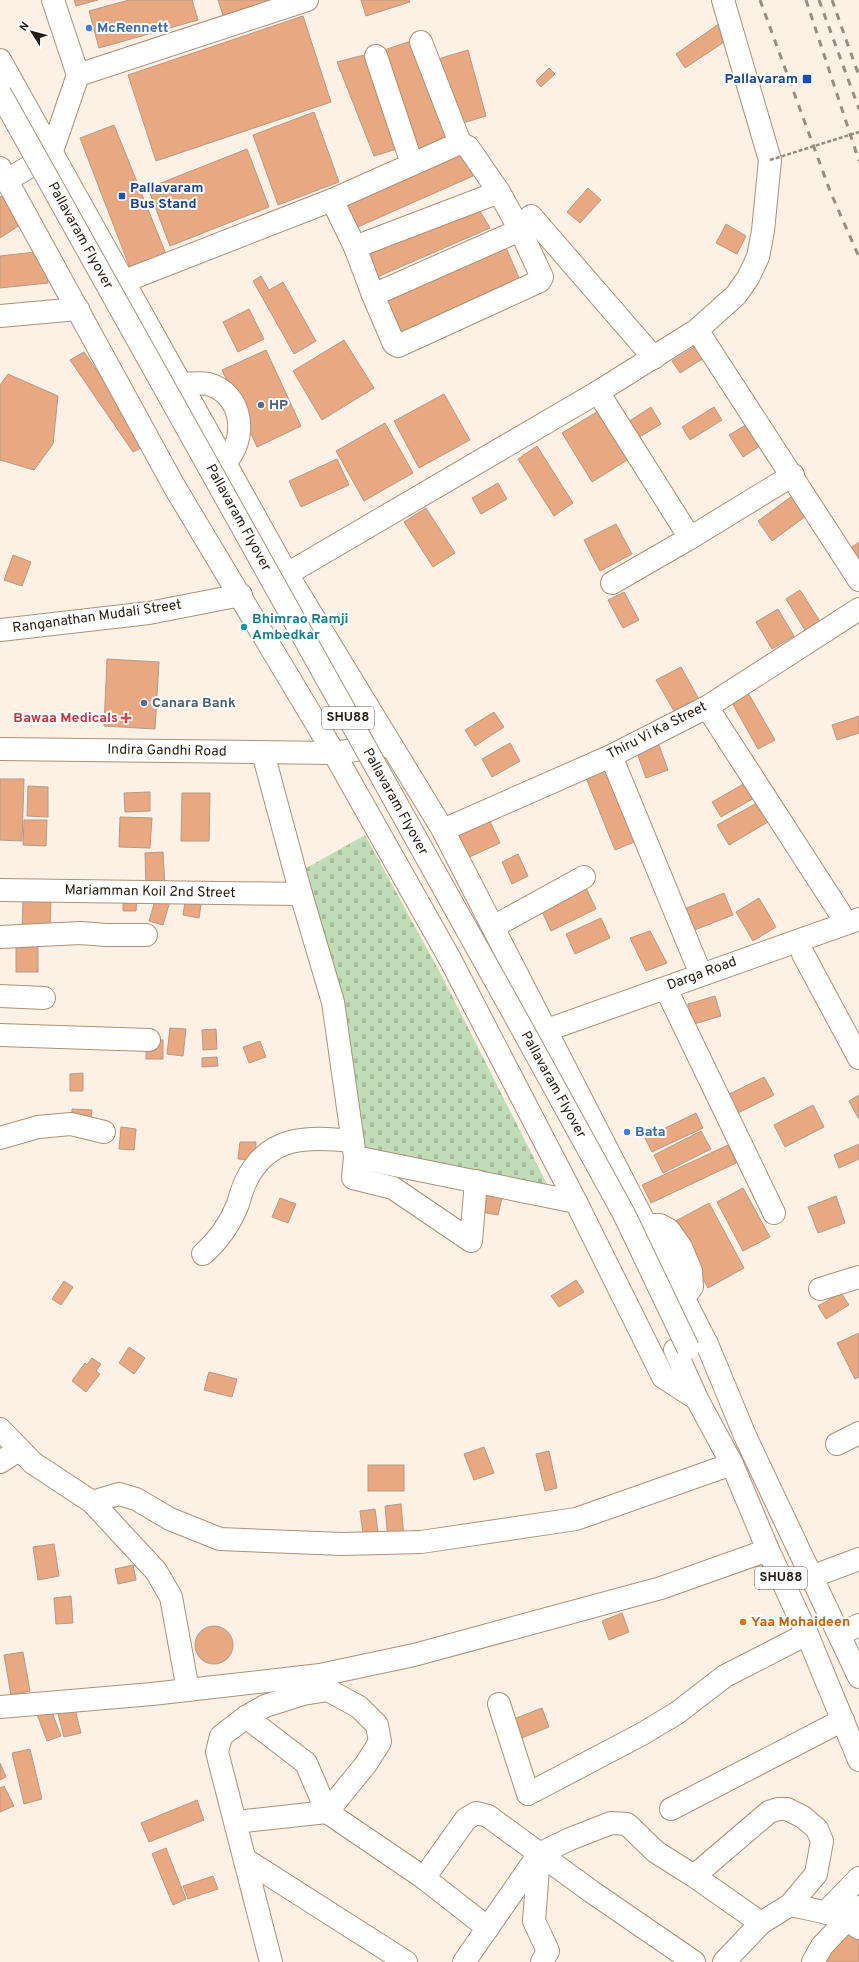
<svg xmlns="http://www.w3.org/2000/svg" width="859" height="1962" viewBox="0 0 859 1962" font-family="Overpass,sans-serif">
  <defs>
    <pattern id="cemetery-stones" width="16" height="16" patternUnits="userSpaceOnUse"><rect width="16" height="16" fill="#c1ddb7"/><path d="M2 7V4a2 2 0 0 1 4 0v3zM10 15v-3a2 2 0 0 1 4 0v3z" fill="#a6bd9c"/></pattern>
  </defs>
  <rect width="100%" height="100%" fill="#fdf1e6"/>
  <polygon fill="url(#cemetery-stones)" points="365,835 443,978 551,1192 360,1153 333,962 301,871"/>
  <g fill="#e7a882" stroke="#ba9985">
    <polygon points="74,0 98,0 76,6"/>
    <polygon points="129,0 192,0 198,20 99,48 89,11"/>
    <polygon points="218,0 280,0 224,18"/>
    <polygon points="361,0 409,0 410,2 366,16"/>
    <polygon points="303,16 331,102 156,161 128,75"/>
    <polygon points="720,23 730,38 685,68 676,54"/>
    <polygon points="414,40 448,138 417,149 384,50"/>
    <polygon points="468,50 486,116 456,125 438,59"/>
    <polygon points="368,54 400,148 374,156 337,62"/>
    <polygon points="549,68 555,74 541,87 536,81"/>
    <polygon points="314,112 339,182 278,205 253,135"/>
    <polygon points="114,125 166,254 130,268 80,138"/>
    <polygon points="247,149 269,207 170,246 148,188"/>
    <polygon points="461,150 473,176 351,230 340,204"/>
    <polygon points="588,188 601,200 580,223 567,212"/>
    <polygon points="5,194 23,223 0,238 0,197"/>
    <polygon points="478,208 490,228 375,278 368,255"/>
    <polygon points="726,224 746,236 737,254 716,243"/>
    <polygon points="504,243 520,280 396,337 379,301"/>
    <polygon points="44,251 48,283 0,288 0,256"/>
    <polygon points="261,276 269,290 283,282 316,341 294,354 253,281"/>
    <polygon points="249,309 264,339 238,352 223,322"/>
    <polygon points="344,340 374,388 322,420 293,371"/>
    <polygon points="696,346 704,358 680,373 672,361"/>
    <polygon points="266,350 301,426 257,447 222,370"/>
    <polygon points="84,352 148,444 133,452 70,360"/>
    <polygon points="8,374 58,396 53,444 34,470 0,460 0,385"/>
    <polygon points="444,394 470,440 419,468 394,421"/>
    <polygon points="651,407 661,424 638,438 628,422"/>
    <polygon points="714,407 722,420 690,440 682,427"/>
    <polygon points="600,410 629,459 592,482 562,433"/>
    <polygon points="385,423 413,473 364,501 336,451"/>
    <polygon points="749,423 763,444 743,457 729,435"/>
    <polygon points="537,446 573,503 554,516 518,459"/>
    <polygon points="337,459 349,485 301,507 289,481"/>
    <polygon points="498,483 507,499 481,514 472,498"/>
    <polygon points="792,496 806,516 772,541 758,521"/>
    <polygon points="426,508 455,553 433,567 404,522"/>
    <polygon points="616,524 632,554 600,571 584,540"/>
    <polygon points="859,542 859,579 841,555"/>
    <polygon points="13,555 31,562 22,586 4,580"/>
    <polygon points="800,590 823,626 808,635 786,599"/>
    <polygon points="624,592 639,620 623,628 608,600"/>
    <polygon points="778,609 794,636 772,649 756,622"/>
    <polygon points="107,659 159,662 155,729 104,726"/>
    <polygon points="681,667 701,703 677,716 656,680"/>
    <polygon points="747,691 775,740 758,749 731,701"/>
    <polygon points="494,712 504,727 475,746 465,730"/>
    <polygon points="859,716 859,733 837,740 832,725"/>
    <polygon points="510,743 520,761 492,777 482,759"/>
    <polygon points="659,745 668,770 646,778 637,753"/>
    <polygon points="610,768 639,840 615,850 586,778"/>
    <polygon points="0,779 24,779 22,841 0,840"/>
    <polygon points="747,782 756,797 721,817 712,802"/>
    <polygon points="28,786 48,787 48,817 27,816"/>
    <polygon points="150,792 150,811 125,812 124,793"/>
    <polygon points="182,793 210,793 209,841 181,841"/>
    <polygon points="757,803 768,822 729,845 717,825"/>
    <polygon points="120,817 152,818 150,848 119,847"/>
    <polygon points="488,817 500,843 463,860 452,835"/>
    <polygon points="24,820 47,820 46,846 23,845"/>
    <polygon points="163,852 165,887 146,888 145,853"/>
    <polygon points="518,854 528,876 512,884 502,862"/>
    <polygon points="585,886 596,909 551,931 540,907"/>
    <polygon points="724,893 733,915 692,931 684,909"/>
    <polygon points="123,895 137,895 136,911 123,911"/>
    <polygon points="186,896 202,898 199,918 183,915"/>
    <polygon points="156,897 170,901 163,925 149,921"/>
    <polygon points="759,898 776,927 753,941 736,912"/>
    <polygon points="23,899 51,899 50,930 22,929"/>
    <polygon points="601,918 610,938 575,954 566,934"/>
    <polygon points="650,931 667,963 646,971 630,938"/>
    <rect x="16" y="940" width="22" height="32"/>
    <polygon points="715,996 721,1016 694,1024 688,1004"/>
    <polygon points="170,1028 186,1029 183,1056 167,1054"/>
    <polygon points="216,1029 217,1049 203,1050 202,1030"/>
    <rect x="146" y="1040" width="17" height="19"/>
    <polygon points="260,1041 266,1057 249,1063 243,1047"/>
    <polygon points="217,1057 218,1066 202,1067 202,1058"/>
    <polygon points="83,1073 83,1091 70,1091 70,1074"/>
    <polygon points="764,1077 774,1095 732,1116 723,1097"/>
    <polygon points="859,1095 859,1118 858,1118 849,1101"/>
    <polygon points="813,1105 824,1127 785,1147 774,1125"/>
    <polygon points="72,1109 92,1110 90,1125 72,1123"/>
    <polygon points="696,1113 703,1128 652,1152 645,1138"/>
    <polygon points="121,1127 136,1129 134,1150 119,1149"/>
    <polygon points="701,1131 711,1149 663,1173 654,1155"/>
    <polygon points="240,1142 256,1142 255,1160 238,1159"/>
    <polygon points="859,1144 859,1159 839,1168 834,1155"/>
    <polygon points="728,1145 736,1163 651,1203 642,1185"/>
    <polygon points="479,1188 503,1193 498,1215 475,1211"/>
    <polygon points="743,1188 770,1237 743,1251 717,1202"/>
    <polygon points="836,1196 845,1223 818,1233 808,1207"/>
    <polygon points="280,1198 296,1204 288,1223 272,1217"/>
    <polygon points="709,1203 744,1268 708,1288 672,1223"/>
    <polygon points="576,1280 584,1292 559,1307 551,1296"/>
    <polygon points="64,1281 73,1287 61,1305 52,1299"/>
    <polygon points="841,1293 849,1305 826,1319 818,1306"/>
    <polygon points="859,1333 859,1377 855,1379 837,1343"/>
    <polygon points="129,1347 145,1358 134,1374 119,1363"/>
    <polygon points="92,1358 101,1364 96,1371 100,1374 86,1392 72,1381 85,1363 87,1365"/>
    <polygon points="209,1372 237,1379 232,1397 204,1390"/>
    <polygon points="484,1447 494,1473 474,1480 464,1454"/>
    <polygon points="549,1451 557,1488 545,1491 536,1454"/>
    <rect x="368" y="1465" width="36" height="26"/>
    <polygon points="401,1504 404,1538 388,1540 385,1506"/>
    <polygon points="375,1509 378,1532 363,1534 360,1511"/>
    <polygon points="54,1544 59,1576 38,1580 33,1547"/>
    <polygon points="133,1565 136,1580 118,1584 115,1569"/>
    <polygon points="71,1596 73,1623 56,1624 54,1598"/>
    <polygon points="622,1613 629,1632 609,1640 602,1621"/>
    <circle cx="214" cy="1645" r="19"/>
    <polygon points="23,1652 30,1691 11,1695 4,1655"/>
    <polygon points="73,1701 81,1733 64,1737 56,1706"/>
    <polygon points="49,1704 61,1736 47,1741 35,1709"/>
    <polygon points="542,1708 549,1727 519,1739 511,1720"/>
    <polygon points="30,1749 42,1799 24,1804 12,1753"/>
    <polygon points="0,1763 6,1777 0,1780"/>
    <polygon points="4,1786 14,1806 0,1812 0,1788"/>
    <polygon points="197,1800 204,1820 149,1842 141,1823"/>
    <polygon points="166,1848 186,1899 173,1905 152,1854"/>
    <polygon points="213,1876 218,1889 188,1899 183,1886"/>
    <polygon points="848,1928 859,1935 859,1962 825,1962"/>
  </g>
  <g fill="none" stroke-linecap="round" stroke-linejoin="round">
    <defs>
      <g id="minor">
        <polyline points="421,42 460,143"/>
        <polyline points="376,56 412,164"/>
        <polyline points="0,60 287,574 443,830 707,1344 746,1438 859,1677"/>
        <polyline points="78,75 307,0"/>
        <polyline points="0,168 174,486 334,753 450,959 576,1202 663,1377 697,1399"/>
        <polyline points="7,180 51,154 78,75 53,0"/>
        <polyline points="332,200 355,247 373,295 520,230"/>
        <polyline points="531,216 654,358"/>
        <polyline points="355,247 499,192 520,230 542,277 540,281 398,346 394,344 373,295"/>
        <polyline points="122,282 332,200 460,143 468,147 499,192"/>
        <polyline points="0,316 78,309"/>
        <polyline points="697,330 859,580"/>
        <path d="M 180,384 C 189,384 200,382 208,384 C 243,393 249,440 224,463"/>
        <polyline points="598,392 690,538 793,475"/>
        <polyline points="287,574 598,392 697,330 736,295 748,278 758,257 763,231 770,160 723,0"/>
        <polyline points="612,583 690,538"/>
        <polyline points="0,630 149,613 241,595"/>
        <polyline points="707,707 840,913"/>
        <polyline points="263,753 301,894 333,1002 355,1157 576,1202"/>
        <polyline points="611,756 697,965"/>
        <polyline points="443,830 611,756 707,707 859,609"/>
        <polyline points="0,890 301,894"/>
        <polyline points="493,927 584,877"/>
        <polyline points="0,937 80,933 107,935 146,935"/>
        <polyline points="803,954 859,1058"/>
        <polyline points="0,996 44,998"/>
        <polyline points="670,997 774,1213"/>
        <polyline points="547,1030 859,919"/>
        <polyline points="0,1035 149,1040"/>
        <polyline points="0,1138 38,1127 71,1124 104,1132"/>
        <polyline points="355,1157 353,1178 393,1188 471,1241 476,1181"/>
        <polyline points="646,1225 660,1225 669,1230 681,1247 691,1271 692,1287 683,1298"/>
        <path d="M 203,1254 C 219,1240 230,1224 238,1204 C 240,1197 242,1189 246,1181 C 268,1135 308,1136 353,1141"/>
        <polyline points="820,1289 859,1277"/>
        <polyline points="0,1429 33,1463 92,1502 156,1571 171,1597 188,1690"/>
        <polyline points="837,1444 859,1433"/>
        <polyline points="0,1462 19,1450"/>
        <polyline points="92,1502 119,1494 136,1499 170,1519 220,1539 342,1544 421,1542 576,1519 732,1464"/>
        <polyline points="811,1577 859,1559"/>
        <polyline points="840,1634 859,1625"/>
        <polyline points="499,1704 528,1794 642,1734 677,1713 725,1676 807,1634"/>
        <polyline points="0,1707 152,1694 320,1675 414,1655 661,1588 768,1550"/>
        <polyline points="671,1809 843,1720"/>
        <polyline points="236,1822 327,1812 306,1763 246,1717"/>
        <polyline points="539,1856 534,1921 548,1951 542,1962"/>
        <polyline points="246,1860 406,1962"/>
        <polyline points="424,1878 488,1928"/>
        <path d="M 790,1905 C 814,1910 839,1913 859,1928"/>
        <polyline points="826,1912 859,1878"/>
        <polyline points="271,1962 217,1752 221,1736 246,1717 265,1706 303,1694 328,1690 359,1707 377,1725 380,1742 366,1764 327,1812 424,1878 466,1819 476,1813 488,1816 592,1892 694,1962"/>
        <polyline points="464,1962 539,1854 570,1839 611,1823 627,1824 656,1852 694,1876 761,1923 790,1905 816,1874 822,1841 817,1829 803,1817 787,1809 778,1809 769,1812 694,1876"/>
        <polyline points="724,1962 761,1923"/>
        <polyline points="813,1962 822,1946 859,1907"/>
      </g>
      <g id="major">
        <polyline points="0,749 334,753 391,745"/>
        <polyline points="675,1350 697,1399 732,1464 768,1550 807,1634 859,1760"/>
      </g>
    </defs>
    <use href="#minor" stroke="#ac9177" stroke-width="24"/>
    <use href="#major" stroke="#ac9177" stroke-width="24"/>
    <use href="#minor" stroke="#fff" stroke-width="22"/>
    <use href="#major" stroke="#fff" stroke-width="22"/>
    <g stroke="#988d82" stroke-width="3" stroke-dasharray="7 7" stroke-linecap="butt">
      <polyline points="760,0 830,191 859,257"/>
      <polyline points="806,0 859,161"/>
      <polyline points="819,0 859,109"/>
      <polyline points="832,0 859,76"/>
    </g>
    <defs>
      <polyline id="major-bridge" points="0,93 514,1014 624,1214 688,1348"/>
    </defs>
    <use href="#major-bridge" stroke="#ac9177" stroke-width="24" stroke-linecap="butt"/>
    <polyline stroke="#968b80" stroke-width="2.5" stroke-dasharray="4 2" stroke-linecap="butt" points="770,160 859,132"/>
    <use href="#major-bridge" stroke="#fff" stroke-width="22"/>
  </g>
  <g fill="#3f7fe0" stroke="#fff" stroke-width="1.5">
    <circle cx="89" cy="28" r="4"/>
    <circle cx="627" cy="1132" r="4"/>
  </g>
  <g fill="#1a4fb4" stroke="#fff" stroke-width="1.5">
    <rect x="802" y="74" width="10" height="10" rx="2"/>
    <rect x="118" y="192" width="8" height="8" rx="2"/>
  </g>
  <g fill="#5c6f8a" stroke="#fff" stroke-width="1.5">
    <circle cx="261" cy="405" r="4"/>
    <circle cx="144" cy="703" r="4"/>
  </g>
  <circle fill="#0f9aa8" stroke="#fff" stroke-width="1.5" cx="244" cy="627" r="4"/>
  <path fill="#e0444e" stroke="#fff" stroke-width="1.5" d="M124 712h4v4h4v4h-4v4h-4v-4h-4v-4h4z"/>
  <circle fill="#e8710a" stroke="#fff" stroke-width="1.5" cx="743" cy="1622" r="4"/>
  <g text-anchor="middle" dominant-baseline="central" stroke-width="4" stroke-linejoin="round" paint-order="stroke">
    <g fill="#fff" stroke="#665f58" stroke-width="1">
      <rect x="322" y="707" width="52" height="22" rx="3"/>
      <rect x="755" y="1567" width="52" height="22" rx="3"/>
    </g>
    <g font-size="13" font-weight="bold" fill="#251b11">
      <text x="348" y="718">SHU88</text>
      <text x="781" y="1578">SHU88</text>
    </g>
    <g font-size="14" font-weight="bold" fill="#366cbe" stroke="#fff" text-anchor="start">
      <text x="97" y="28">McRennett</text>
      <text x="635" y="1132">Bata</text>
    </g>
    <g font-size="14" font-weight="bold" fill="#164399" stroke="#fff" text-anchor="end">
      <text x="798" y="79">Pallavaram</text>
      <text x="130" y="188" text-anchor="start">Pallavaram<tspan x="130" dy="16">Bus Stand</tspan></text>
    </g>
    <g font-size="14" fill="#251b11" stroke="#fff">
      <text transform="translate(80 236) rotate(61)">Pallavaram Flyover</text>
      <text transform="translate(238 518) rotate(61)">Pallavaram Flyover</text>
      <text transform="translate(97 617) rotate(-8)">Ranganathan Mudali Street</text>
      <text transform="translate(657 731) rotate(-27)">Thiru Vi Ka Street</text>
      <text transform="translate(167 751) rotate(1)">Indira Gandhi Road</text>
      <text transform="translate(395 802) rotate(61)">Pallavaram Flyover</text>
      <text transform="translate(150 892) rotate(1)">Mariamman Koil 2nd Street</text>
      <text transform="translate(702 974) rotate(-20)">Darga Road</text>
      <text transform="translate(553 1085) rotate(61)">Pallavaram Flyover</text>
    </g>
    <g font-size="14" font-weight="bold" fill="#4e5e75" stroke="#fff" text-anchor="start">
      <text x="269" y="405">HP</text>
      <text x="152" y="703">Canara Bank</text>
    </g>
    <g font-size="14" font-weight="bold" fill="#0d838f" stroke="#fff" text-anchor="start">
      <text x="252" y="619">Bhimrao Ramji<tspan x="252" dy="16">Ambedkar</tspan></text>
    </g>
    <g font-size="14" font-weight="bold" fill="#be3a42" stroke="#fff" text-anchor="end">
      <text x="118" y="718">Bawaa Medicals</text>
    </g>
    <g font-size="14" font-weight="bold" fill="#c56008" stroke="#fff" text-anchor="start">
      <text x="751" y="1622">Yaa Mohaideen</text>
    </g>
  </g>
  <g transform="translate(32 32) rotate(306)" stroke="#ffffff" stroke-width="3" paint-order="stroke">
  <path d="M0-3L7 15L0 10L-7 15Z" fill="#251b11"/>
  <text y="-6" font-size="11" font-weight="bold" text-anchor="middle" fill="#251b11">N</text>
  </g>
</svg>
